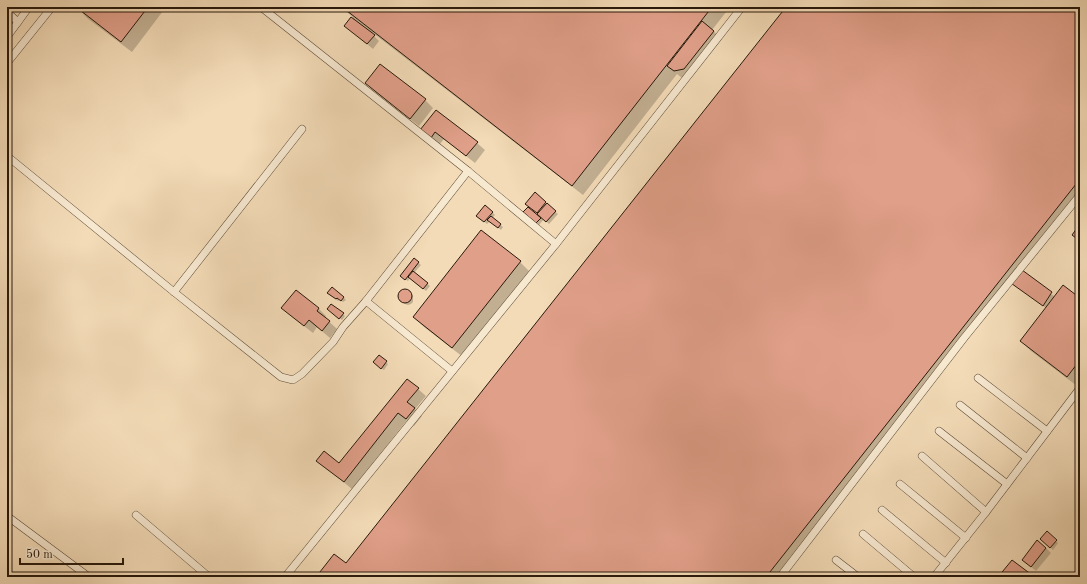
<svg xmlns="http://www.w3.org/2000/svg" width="1087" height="584" viewBox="0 0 1087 584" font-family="'Old Standard TT',serif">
  <rect width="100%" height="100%" fill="#f3dbb7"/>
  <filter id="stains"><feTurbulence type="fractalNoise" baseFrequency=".005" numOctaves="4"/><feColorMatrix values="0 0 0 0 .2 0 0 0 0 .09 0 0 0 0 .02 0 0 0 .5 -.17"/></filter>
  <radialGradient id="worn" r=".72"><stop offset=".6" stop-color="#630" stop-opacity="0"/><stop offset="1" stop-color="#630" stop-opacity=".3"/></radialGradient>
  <g fill="#0003">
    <polygon points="77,7 166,7 132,52 87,18"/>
    <polygon points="340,7 730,7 712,30 722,39 692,77 682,78 677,74 583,195 373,33 372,34 379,41 373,49 345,26 353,17"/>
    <polygon points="787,7 1080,7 1080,197 1021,271 1055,297 1080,299 1080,383 1077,386 1031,351 1021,341 1046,308 1012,283 779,577 317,577 346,565"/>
    <polygon points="366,83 425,100 433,108 419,126 374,91"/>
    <polygon points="437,111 477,143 485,150 475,163 444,139 439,145 429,138"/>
    <polygon points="535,194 558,214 549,224 544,219 539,225 527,214 537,216 538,214 532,209"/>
    <polygon points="492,212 495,215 492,218 503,227 501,230 490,221 487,224 480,218"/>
    <polygon points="481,232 520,262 530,272 463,357 424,327 414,317"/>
    <polygon points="1080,251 1080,260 1076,256"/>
    <polygon points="414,259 421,265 414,273 430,286 426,291 410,278 408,281 403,278"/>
    <polygon points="403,290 409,291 413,296 413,302 411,304 408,305 405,304 400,299 399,295 400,292"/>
    <polygon points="330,295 343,297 346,300 343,302 340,299 338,301"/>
    <polygon points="332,305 345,316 342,320 331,311"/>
    <polygon points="283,308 318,308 326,316 325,318 337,329 330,338 317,327 313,333 291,316"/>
    <polygon points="379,356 388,364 384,370 376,365"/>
    <polygon points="418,389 426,396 415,409 422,416 414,426 407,420 352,489 326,468 318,460 339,465"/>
    <polygon points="1047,533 1058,543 1053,550 1041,539"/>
    <polygon points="1046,548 1051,553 1036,571 1023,560"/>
  </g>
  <g fill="#e09f89" stroke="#29190b">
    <polygon points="76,7 148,7 121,42"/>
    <polygon points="342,7 712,7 572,186"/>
    <polygon points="786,7 1080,7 1080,179 766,577 316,577 334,554 346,563"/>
    <polygon points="351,17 375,35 367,44 344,26"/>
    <polygon points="702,21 714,31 684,69 674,71 667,66"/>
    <polygon points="380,64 426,99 410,119 365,83"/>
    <polygon points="436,110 478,142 466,156 435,132 431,138 420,130"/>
    <polygon points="535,192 546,202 537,213 525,204"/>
    <polygon points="547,203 556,211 546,222 537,214"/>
    <polygon points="485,205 493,212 484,222 476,216"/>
    <polygon points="528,207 541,218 536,223 523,212"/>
    <polygon points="491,216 501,224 498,228 487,220"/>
    <polygon points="1080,224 1080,241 1072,235"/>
    <polygon points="481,230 521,261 452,348 413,317"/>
    <polygon points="414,258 419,262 405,280 400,276"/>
    <polygon points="1018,267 1052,292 1043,306 1008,281"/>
    <polygon points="413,271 428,283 423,289 408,277"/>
    <polygon points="1063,285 1080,298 1080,360 1067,377 1020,341"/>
    <polygon points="332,287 344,297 341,301 337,298 336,299 327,293"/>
    <circle cx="405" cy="296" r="7"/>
    <polygon points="296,290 319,308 317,311 330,321 322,331 309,320 304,326 281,308"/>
    <polygon points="331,304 344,313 339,319 327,309"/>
    <polygon points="379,355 387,361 381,369 373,362"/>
    <polygon points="407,379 419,388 407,402 415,408 406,419 398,413 344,482 316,461 324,451 339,463"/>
    <polygon points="1047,531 1057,540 1050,548 1040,539"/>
    <polygon points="1037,540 1046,548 1031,567 1022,560"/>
    <polygon points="1012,560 1032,575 1034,577 998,577"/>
  </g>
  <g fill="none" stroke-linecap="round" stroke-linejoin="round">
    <defs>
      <g id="service">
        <polyline points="261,7 468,171 556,244"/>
        <polyline points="7,12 18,22"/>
        <polyline points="7,37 29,7"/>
        <polyline points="7,63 52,7"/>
        <polyline points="7,156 174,292 281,377 293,380 302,374 333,342 343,327 366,301"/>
        <polyline points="174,292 302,129"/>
        <polyline points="452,371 366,301 468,171"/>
        <polyline points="978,378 1047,431"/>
        <polyline points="960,405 1027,458"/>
        <polyline points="939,431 1007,484"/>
        <polyline points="922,456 986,512"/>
        <polyline points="900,484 966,538"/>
        <polyline points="882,510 946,563"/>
        <polyline points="136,515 209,577"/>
        <polyline points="7,516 89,577"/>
        <polyline points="863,534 914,577"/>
        <polyline points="836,560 858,577"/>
        <polyline points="285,577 556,244 742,7"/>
        <polyline points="780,577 964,338 1080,195"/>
        <polyline points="934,577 986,512 1080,388"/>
      </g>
    </defs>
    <use href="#service" stroke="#5c4a36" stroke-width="8"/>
    <use href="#service" stroke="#f7e8d0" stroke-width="7"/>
  </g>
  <rect width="1087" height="584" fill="none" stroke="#f3dbb7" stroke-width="24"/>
  <rect x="8" y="8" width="1071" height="568" fill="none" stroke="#29190b" stroke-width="2"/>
  <rect x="12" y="12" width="1063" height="560" fill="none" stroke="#29190b"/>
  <path d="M20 558v6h103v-6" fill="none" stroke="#29190b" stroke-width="2"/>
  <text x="26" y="558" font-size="12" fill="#29190b" stroke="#f7e8d0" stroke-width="3" paint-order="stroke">50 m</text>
  <rect width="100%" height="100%" filter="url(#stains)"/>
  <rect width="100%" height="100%" fill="url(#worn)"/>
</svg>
